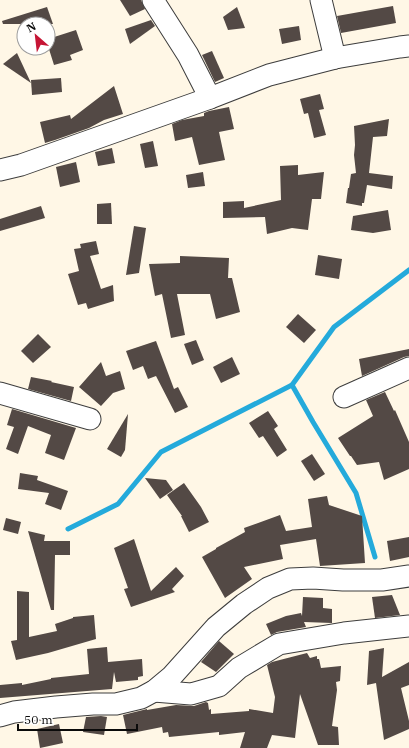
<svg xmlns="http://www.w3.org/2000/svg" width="409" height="748" viewBox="0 0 409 748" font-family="'IBM Plex Serif',serif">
  <rect width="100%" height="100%" fill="#fff7e6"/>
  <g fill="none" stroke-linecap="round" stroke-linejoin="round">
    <g stroke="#24aadb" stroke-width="5">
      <polyline points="292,385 313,422 356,493 375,557"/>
      <polyline points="68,529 118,504 161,452 292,385 334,327 409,270"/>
    </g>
  </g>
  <g fill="#534945">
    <polygon points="120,0 141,0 145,9 130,16"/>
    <polygon points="393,6 396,23 341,33 337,16"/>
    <polygon points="47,7 53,24 3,24 2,21"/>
    <polygon points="237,7 245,28 228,30 223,17"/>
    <polygon points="151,20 155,26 130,44 125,29"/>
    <polygon points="299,26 301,40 282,44 279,29"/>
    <polygon points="76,30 83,50 70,55 72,60 54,65 48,46 48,39"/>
    <polygon points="212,51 224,78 215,82 202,55"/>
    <polygon points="17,53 31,83 3,64"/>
    <polygon points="61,78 62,92 32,95 31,80"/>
    <polygon points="114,86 123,114 104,120 89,128 55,140 45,143 40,122 70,115 71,119"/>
    <polygon points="320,94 324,109 319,110 326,135 314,138 308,113 304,114 300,99"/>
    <polygon points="229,107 234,129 219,132 225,160 199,165 192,137 175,141 172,124 182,120 204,116 204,113 209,111"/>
    <polygon points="389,119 387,136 373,137 369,173 393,176 392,189 367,185 364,203 362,203 362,206 346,203 348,188 349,188 351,174 356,173 354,155 355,145 354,126"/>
    <polygon points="153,141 158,166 145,168 140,144"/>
    <polygon points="112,148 115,163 98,166 95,152"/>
    <polygon points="76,162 80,182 60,187 56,167"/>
    <polygon points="298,165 298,175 324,172 321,199 312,199 308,230 292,228 267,234 265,217 223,218 223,202 244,201 244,208 281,200 280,166"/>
    <polygon points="203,172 205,186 188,188 186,175"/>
    <polygon points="111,203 112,224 97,224 97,204"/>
    <polygon points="41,206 45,218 0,231 0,219"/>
    <polygon points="388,210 391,230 373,233 351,230 353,216"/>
    <polygon points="134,226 146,228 139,273 126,275"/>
    <polygon points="96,241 99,254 90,256 101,289 113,285 114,301 88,309 86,303 78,305 68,274 79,271 74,249 81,248 80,244"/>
    <polygon points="318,255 342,259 339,279 315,275"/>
    <polygon points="180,256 229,258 228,278 232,278 240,312 216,319 210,294 177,294 185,335 171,338 162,294 155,296 149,264 180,263"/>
    <polygon points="298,314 316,330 304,343 286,327"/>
    <polygon points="38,334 51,347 33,363 21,351"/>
    <polygon points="196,340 204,360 192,365 184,344"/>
    <polygon points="156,341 174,389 178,387 188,407 175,413 156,376 148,379 143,366 133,370 126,351"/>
    <polygon points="409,349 409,356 404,357 362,376 359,359"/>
    <polygon points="232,357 240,374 221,383 213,367"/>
    <polygon points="101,362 106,376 120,371 125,389 113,393 101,406 79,387"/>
    <polygon points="31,377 52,381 51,382 74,387 71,401 28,389"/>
    <polygon points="385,392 394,411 395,410 409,442 409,469 384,480 379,462 357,465 351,456 350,456 338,438 373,416 366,400"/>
    <polygon points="12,409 76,428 64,460 45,453 51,435 28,426 18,454 6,449 14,427 7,425"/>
    <polygon points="268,411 278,426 274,429 287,450 277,457 263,436 259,438 249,423"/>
    <polygon points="128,414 125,450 121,457 107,449"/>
    <polygon points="312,454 325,474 314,481 301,461"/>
    <polygon points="20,473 38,476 37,480 68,491 61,510 45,504 49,493 18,489"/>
    <polygon points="145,478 166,480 173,490 160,499"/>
    <polygon points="184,483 201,507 209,522 189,532 181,516 182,516 167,495"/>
    <polygon points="327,496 329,505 362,516 365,563 320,566 316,539 280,545 283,559 244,567 252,579 225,598 202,557 216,549 216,548 245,532 244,528 280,515 286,531 312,527 308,499"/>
    <polygon points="6,518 21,522 18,534 3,530"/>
    <polygon points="28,531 45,535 44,541 70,541 70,555 55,555 54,610 51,610"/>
    <polygon points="409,537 409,557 390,561 387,541"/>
    <polygon points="134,539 151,591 176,567 184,576 172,589 175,592 131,607 124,589 128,588 114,548"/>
    <polygon points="17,591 29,592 29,637 57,631 55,624 73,618 73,617 94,615 96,639 48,653 16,660 11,641 17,640"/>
    <polygon points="392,595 400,615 375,618 372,597"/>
    <polygon points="303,597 323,598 323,608 332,609 332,623 304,622 306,627 277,632 271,635 266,624 286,616 301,613 302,616"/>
    <polygon points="219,641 234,654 216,672 201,662"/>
    <polygon points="107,647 108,662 142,659 143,676 138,677 138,680 116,682 114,672 112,689 0,698 0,685 22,683 22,685 51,679 51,678 89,674 87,649"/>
    <polygon points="384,648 382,677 409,662 409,685 401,688 409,721 409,729 384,740 376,683 367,685 369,651"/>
    <polygon points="307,653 310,658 317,656 317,659 319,659 321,668 341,666 340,681 336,682 337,690 332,726 338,727 339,745 318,745 300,694 295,738 272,735 267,748 240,748 245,732 219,735 219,732 169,737 168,732 163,733 162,727 127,734 123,715 147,709 147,710 176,705 194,706 206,702 208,703 209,710 211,709 211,714 249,711 249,709 273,713 275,697 267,665 272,662"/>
    <polygon points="101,716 107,717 104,735 83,732 86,717"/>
    <polygon points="59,724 63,743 40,748 37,729"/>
  </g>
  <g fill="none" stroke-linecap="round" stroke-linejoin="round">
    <defs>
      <g id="minor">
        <polyline points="153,0 188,55 210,98"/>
        <polyline points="321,0 335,58"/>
        <polyline points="0,170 21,165 210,98 269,75 335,58 400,47 409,46"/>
        <polyline points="0,393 90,419"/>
        <polyline points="344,397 409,368"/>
        <polyline points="154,691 191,694 219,686 239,668 279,644 344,633 409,626"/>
        <polyline points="0,716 14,712 56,707 93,704 116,704 141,698 154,691 172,676 216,627 244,604 268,588 290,579 313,578 343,580 382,580 409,576"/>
      </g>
    </defs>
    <use href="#minor" stroke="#3d3d3d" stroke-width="23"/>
    <use href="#minor" stroke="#fff" stroke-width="21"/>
  </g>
  <g transform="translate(36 36) rotate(332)"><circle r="19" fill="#ffffff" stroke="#9d9d9d"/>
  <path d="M0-3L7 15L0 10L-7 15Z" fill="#c61535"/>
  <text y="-6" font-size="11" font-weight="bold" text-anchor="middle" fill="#0a0a0a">N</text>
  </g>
  <path d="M18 724v6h119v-6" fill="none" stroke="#0a0a0a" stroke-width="2"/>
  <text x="24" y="724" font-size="12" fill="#0a0a0a" stroke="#ffffff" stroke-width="3" paint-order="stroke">50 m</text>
</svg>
